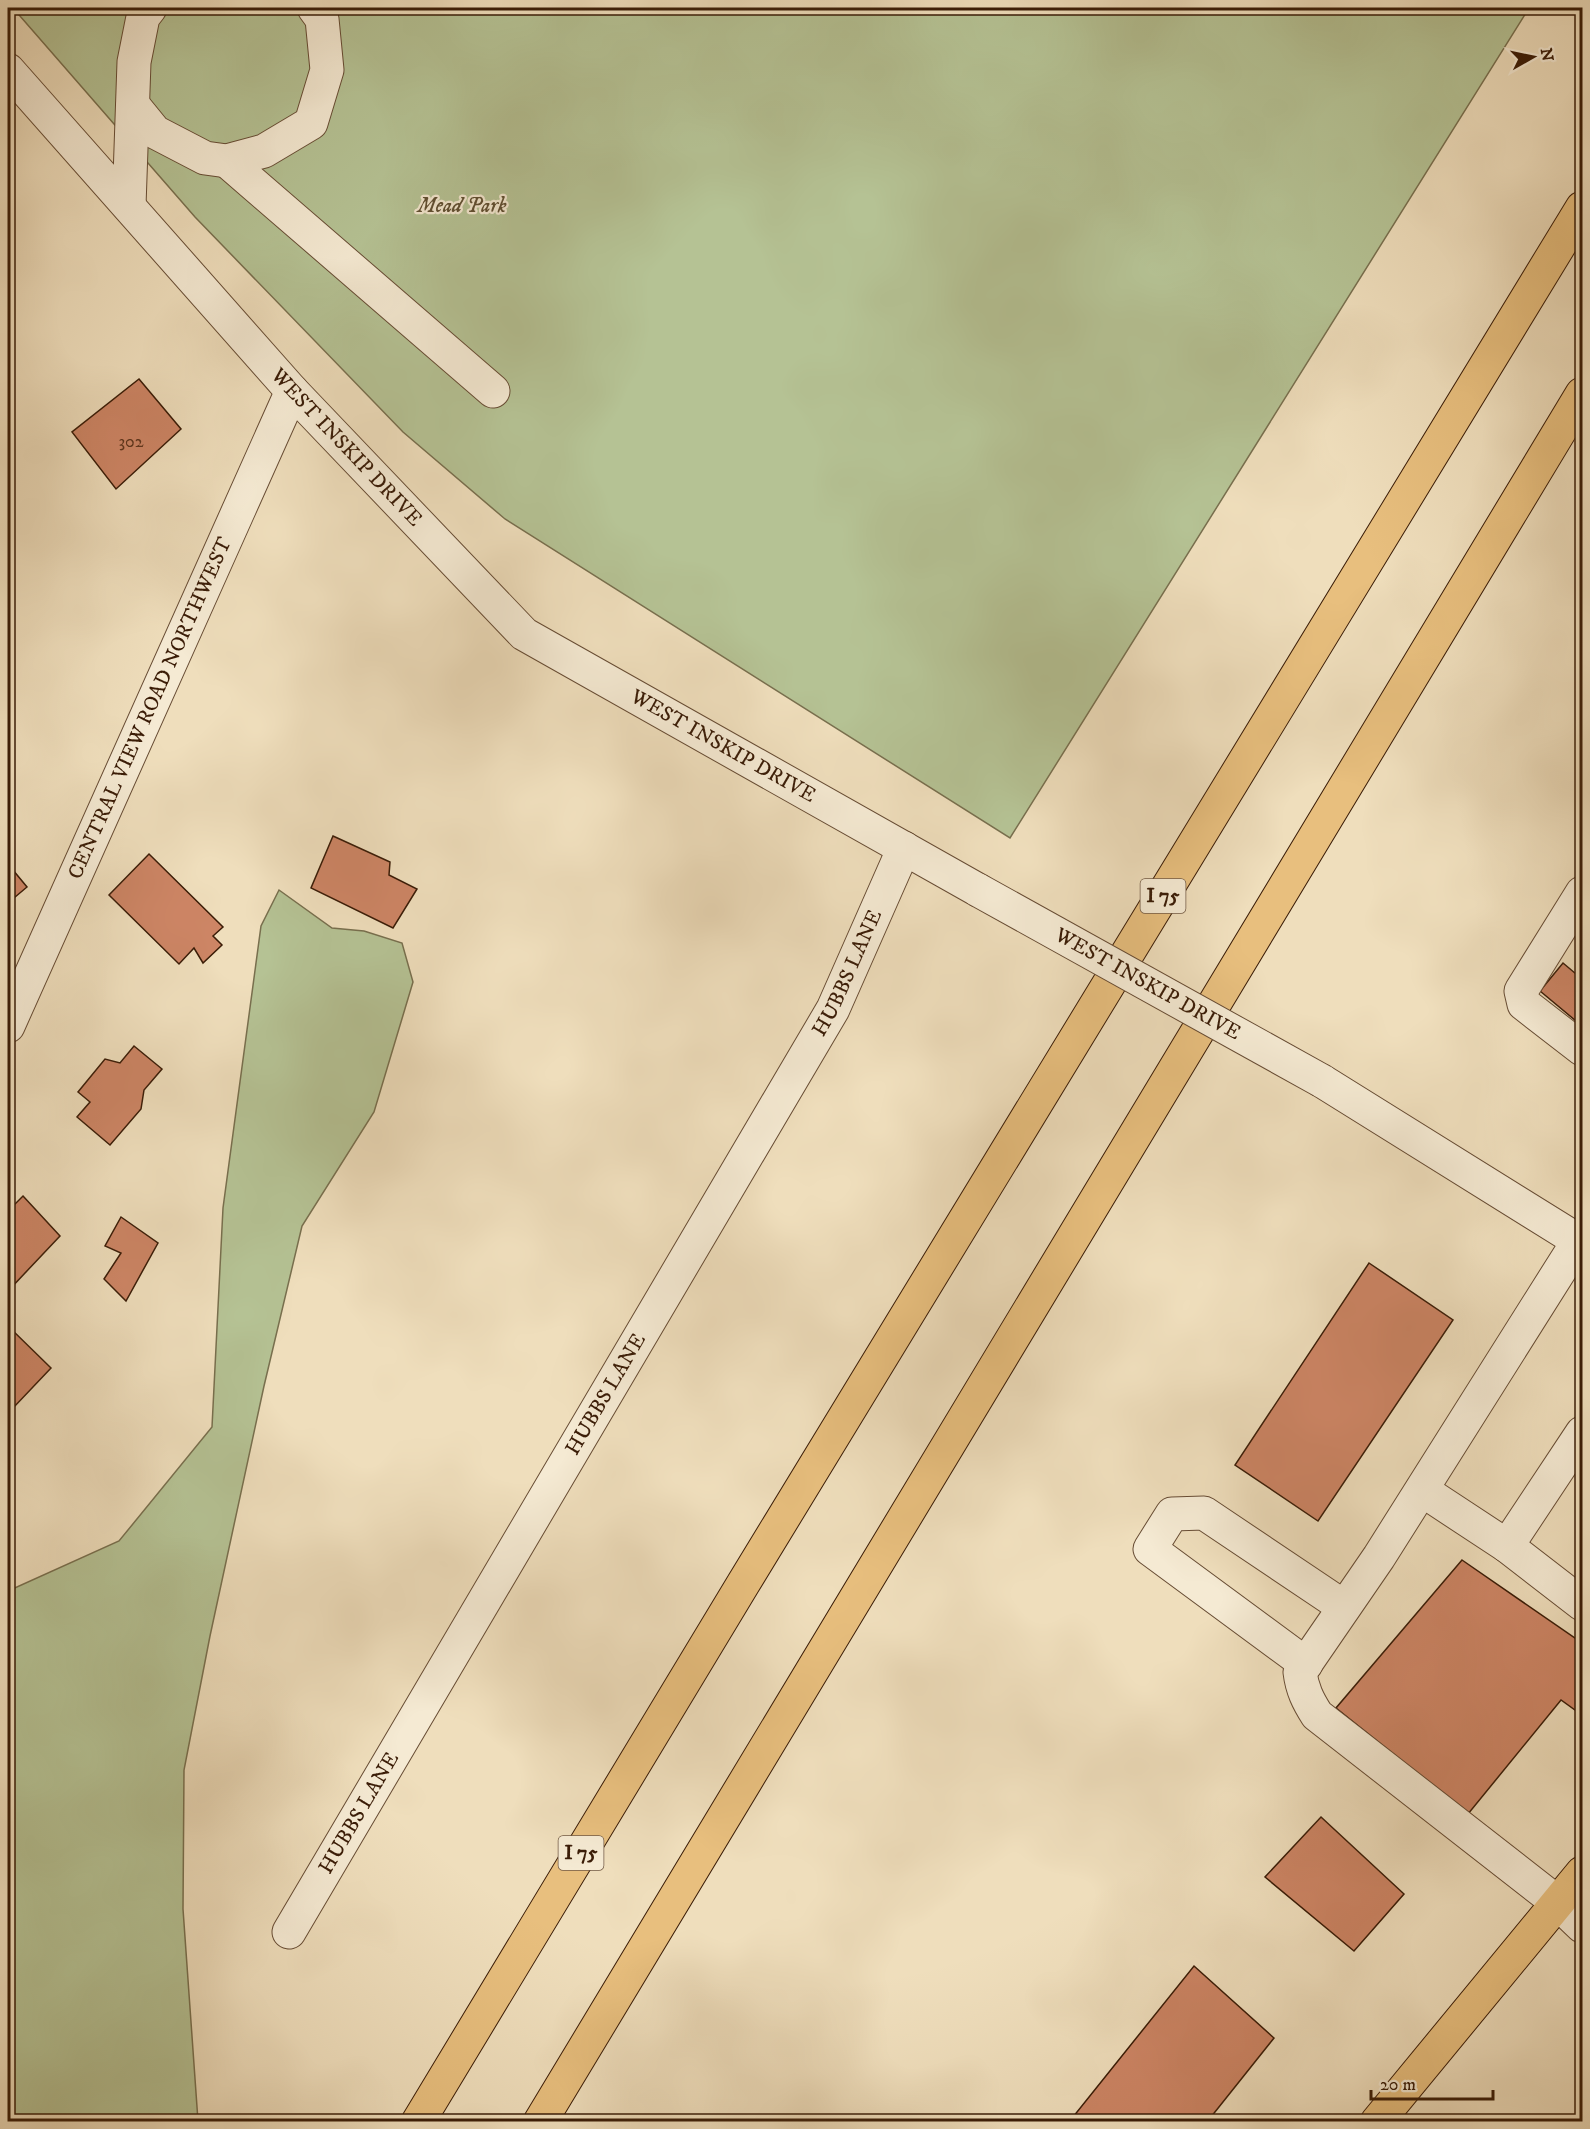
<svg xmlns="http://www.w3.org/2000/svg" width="1590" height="2129" viewBox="0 0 1590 2129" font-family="'IM FELL DW Pica',serif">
  <rect width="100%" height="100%" fill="#efdebc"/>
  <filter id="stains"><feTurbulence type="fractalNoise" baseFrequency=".00333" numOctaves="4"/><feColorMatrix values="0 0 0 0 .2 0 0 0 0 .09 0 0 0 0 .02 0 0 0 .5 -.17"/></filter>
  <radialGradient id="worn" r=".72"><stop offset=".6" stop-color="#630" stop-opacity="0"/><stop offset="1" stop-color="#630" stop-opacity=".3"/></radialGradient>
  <g fill="#b5c294" stroke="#786f4e" stroke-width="1.5">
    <polygon points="13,8 1529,8 1010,838 505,519 403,432 195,217"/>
    <polygon points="279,890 332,928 364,931 402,943 413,982 374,1112 302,1226 264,1386 210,1636 184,1770 183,1909 198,2121 8,2121 8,1591 119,1541 212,1427 223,1208 261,926"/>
  </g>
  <g fill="#cd8565" stroke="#3a1c07" stroke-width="1.5">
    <polygon points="139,379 181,429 116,489 72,432"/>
    <polygon points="333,836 390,862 389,875 417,889 393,928 311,888"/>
    <polygon points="149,854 223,927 213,936 222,945 203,963 194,948 179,964 109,895"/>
    <polygon points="8,864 27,887 8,903"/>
    <polygon points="1563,963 1582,979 1582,1026 1540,991"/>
    <polygon points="134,1046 162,1069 144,1090 141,1109 110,1145 77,1117 90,1102 78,1092 105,1059 120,1063"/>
    <polygon points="23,1196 60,1236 8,1291 8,1211"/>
    <polygon points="121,1217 158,1243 126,1301 104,1279 121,1253 105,1246"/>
    <polygon points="1369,1263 1453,1320 1318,1521 1235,1465"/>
    <polygon points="8,1326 51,1368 14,1407 8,1401"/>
    <polygon points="1462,1560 1582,1643 1582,1715 1561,1700 1468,1814 1336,1708"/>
    <polygon points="1321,1817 1404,1894 1354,1951 1265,1877"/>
    <polygon points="1194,1966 1274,2038 1207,2122 1069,2122"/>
  </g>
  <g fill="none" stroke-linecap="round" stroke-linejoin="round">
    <defs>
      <g id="minor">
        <path id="s1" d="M 8,70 L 292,391 L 524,634 L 978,890"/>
        <polyline points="133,105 155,132 205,158 227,161 264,151 311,123 327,70 322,19 314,8"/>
        <polyline points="227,161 493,391"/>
        <polyline points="129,206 134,62 143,17 150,8"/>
        <polyline points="1582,893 1521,991 1524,1004 1582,1049"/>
        <path id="s2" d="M 8,1026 L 292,391"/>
        <polyline points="1322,1081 1582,1243"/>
        <path d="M 1579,1240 L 1379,1557 L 1300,1672 C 1302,1689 1308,1701 1317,1715 L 1558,1903 L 1582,1926"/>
        <polyline points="1422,1490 1507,1546 1582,1604"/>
        <polyline points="1507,1546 1582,1433"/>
        <polyline points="1306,1664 1150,1549 1172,1514 1204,1513 1344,1607"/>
        <path id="s3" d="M 289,1932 L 833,1009 L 904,848"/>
      </g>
      <polyline id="major" points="1377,2122 1582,1873"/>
      <g id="highway">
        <polyline points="418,2122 743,1584 1582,208"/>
        <polyline points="540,2122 1582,394"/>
      </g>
    </defs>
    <use href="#minor" stroke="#674c34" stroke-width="35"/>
    <use href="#major" stroke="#3a1c07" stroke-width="35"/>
    <use href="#highway" stroke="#3a1c07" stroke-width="35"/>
    <use href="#minor" stroke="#f5ead3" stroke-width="33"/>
    <use href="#major" stroke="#e8bf7e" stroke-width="33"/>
    <use href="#highway" stroke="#e8bf7e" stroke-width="33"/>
    <defs>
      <g id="minor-bridge">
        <path id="s4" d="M 978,890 L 1322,1081"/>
      </g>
    </defs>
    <use href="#minor-bridge" stroke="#674c34" stroke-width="35" stroke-linecap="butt"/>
    <use href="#minor-bridge" stroke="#f5ead3" stroke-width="33"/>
  </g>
  <g text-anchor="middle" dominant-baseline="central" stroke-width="4.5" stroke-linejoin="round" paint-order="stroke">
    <g font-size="18" fill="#5f361e">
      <text x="131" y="442">302</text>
    </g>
    <g fill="#f5ead3" stroke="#725a44" stroke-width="1.5">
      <rect x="1140.5" y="879" width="45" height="34" rx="4.5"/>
      <rect x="558.5" y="1836" width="45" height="34" rx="4.5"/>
    </g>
    <g font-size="20" font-weight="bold" fill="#3a1c07">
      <text x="1163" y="896">I 75</text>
      <text x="581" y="1853">I 75</text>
    </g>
    <g font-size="21" font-style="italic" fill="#5f4e31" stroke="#f5ead3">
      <text x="462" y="206">Mead Park</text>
    </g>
    <g font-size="21" fill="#3a1c07" stroke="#f5ead3">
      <text stroke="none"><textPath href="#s1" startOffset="507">WEST INSKIP DRIVE</textPath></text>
      <text stroke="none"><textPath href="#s2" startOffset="348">CENTRAL VIEW ROAD NORTHWEST</textPath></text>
      <text stroke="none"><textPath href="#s1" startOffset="993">WEST INSKIP DRIVE</textPath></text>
      <text stroke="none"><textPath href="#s3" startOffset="1110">HUBBS LANE</textPath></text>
      <text stroke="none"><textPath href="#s4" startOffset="194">WEST INSKIP DRIVE</textPath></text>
      <text stroke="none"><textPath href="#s3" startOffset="624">HUBBS LANE</textPath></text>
      <text stroke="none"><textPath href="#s3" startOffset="138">HUBBS LANE</textPath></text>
    </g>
  </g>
  <rect width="1590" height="2129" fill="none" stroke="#efdebc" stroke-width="30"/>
  <rect x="9" y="9" width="1572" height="2111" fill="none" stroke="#3a1c07" stroke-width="3"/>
  <rect x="15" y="15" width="1560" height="2099" fill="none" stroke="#3a1c07" stroke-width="1.5"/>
  <g transform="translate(1533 57) rotate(81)" stroke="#f5ead3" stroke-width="4.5" paint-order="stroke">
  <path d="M0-4.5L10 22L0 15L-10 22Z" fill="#3a1c07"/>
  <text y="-9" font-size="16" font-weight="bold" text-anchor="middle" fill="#3a1c07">N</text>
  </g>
  <path d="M1371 2090v9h122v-9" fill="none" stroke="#3a1c07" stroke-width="3"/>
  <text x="1380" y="2090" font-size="18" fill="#3a1c07" stroke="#f5ead3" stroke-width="4.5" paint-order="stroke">20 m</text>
  <rect width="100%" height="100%" filter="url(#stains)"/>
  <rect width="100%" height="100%" fill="url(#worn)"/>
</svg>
